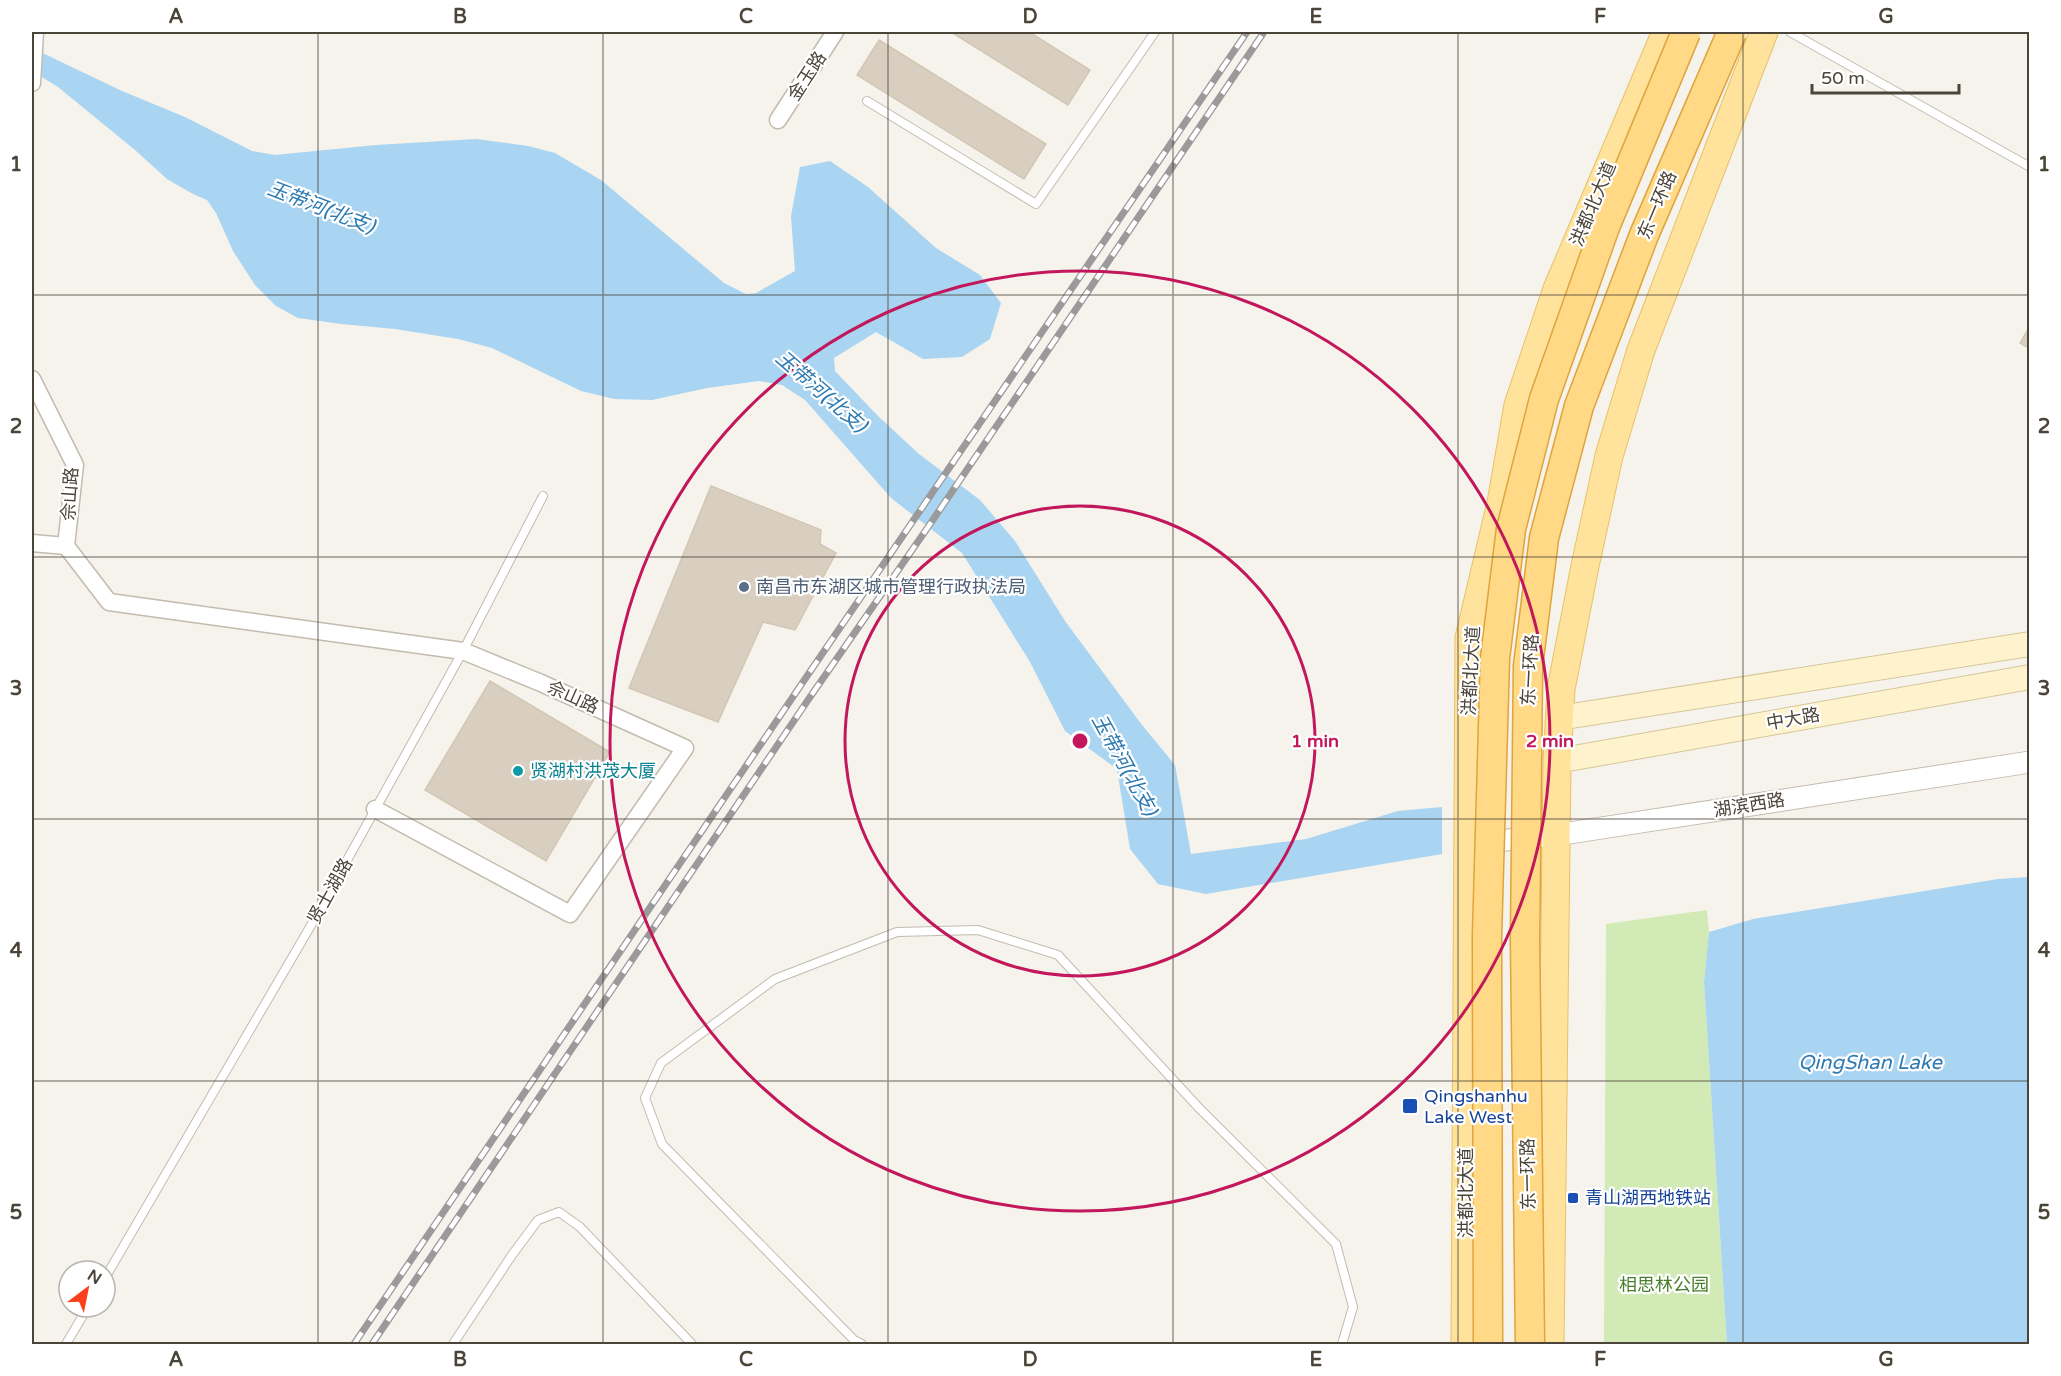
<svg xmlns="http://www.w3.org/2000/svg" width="2061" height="1376" viewBox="0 0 2061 1376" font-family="'Varela Round','Noto Sans SC',sans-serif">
  <rect width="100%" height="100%" fill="#f6f3ec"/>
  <polygon fill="#d2eab5" points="1707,910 1709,932 1704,982 1727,1344 1604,1344 1606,924"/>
  <g fill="#a9d4f2">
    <polygon points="32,48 122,91 185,117 252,151 275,155 376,145 476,139 528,146 555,153 601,180 724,283 746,294 756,293 795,271 791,216 800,167 830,161 868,187 936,248 980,275 1001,303 990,339 962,357 923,359 876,332 834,358 835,371 878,416 919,454 980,500 1015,541 1065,621 1142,725 1175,765 1191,854 1306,839 1398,811 1442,807 1442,854 1206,894 1158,884 1130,849 1117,769 1065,731 1030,662 962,553 891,498 805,400 782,385 759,381 707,388 652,400 614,399 581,391 492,348 458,339 395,329 341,324 298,318 276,306 255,285 233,251 216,213 207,200 193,194 167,179 135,150 58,87 32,71"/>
    <polygon points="2029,877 2029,1344 1727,1344 1704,982 1709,932 1753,919 1998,879"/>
  </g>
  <g fill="#d8cfc1" stroke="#d3c7b4" stroke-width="1.5">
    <polygon points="951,32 1029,32 1090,70 1068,105"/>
    <polygon points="879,40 1046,144 1024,179 857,75"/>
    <polygon points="2030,326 2030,349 2020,343"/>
    <polygon points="711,486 821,530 820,544 836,553 795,630 763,622 718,722 629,688"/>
    <polygon points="490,681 610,752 546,861 425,790"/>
  </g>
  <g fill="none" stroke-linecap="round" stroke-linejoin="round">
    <defs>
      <g id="service">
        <polyline points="1790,32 2030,167"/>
        <polyline points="867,101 1036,204 1155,32"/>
        <polyline points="105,1278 310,927 463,651 543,496"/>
        <polyline points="66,1344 88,1307"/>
        <polyline points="453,1344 512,1255 538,1220 559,1212 580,1227 692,1344"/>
        <polyline points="862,1344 854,1340 662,1144 645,1098 661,1063 775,979 897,932 978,930 1058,955 1199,1108 1336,1244 1353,1307 1342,1344"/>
      </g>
      <g id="minor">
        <polyline points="32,83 35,32"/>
        <polyline points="778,120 835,32"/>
        <polyline points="32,379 75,465 66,546 109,602 463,651 541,683 685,748 570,914 375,809"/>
        <polyline points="32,543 66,546"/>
      </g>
      <polyline id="tertiary" points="1477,843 1556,835 2030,762"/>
      <g id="secondary">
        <polyline points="1559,718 2030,644"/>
        <polyline points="1557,761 2030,677"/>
      </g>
      <g id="primary">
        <polyline points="1465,1344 1469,638 1501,503 1518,405 1557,289 1666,32"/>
        <polyline points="1550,1344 1557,761 1561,689 1585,566 1609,456 1641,350 1764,32"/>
      </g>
    </defs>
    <use href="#service" stroke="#c2bbae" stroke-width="10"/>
    <use href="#minor" stroke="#c2bbae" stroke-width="19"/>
    <use href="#tertiary" stroke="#c2bbae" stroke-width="23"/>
    <use href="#secondary" stroke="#d6c79b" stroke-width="26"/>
    <use href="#primary" stroke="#e6c16a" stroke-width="29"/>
    <use href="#service" stroke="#fff" stroke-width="8"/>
    <use href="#minor" stroke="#fff" stroke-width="16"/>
    <use href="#tertiary" stroke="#fff" stroke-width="21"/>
    <use href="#secondary" stroke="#fff3cd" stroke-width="24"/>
    <use href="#primary" stroke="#ffe39c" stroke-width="27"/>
    <defs>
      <g id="rail">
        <polyline points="354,1344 805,679 1247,32"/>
        <polyline points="372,1344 808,700 926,530 1264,32"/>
      </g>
    </defs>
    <use href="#rail" stroke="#9a9a9a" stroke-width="7"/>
    <use href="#rail" stroke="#fff" stroke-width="4.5" stroke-dasharray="14" stroke-linecap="butt"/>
    <defs>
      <g id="trunk-bridge">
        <polyline points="1488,1344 1487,936 1495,658 1511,529 1544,399 1605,227 1686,32"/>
        <polyline points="1530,1344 1525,940 1528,666 1544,538 1579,406 1644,235 1732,32"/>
      </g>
    </defs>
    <use href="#trunk-bridge" stroke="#e0a43c" stroke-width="31" stroke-linecap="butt"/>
    <use href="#trunk-bridge" stroke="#ffd985" stroke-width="28"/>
  </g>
  <path fill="none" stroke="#4b4439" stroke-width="1.5" stroke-opacity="0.55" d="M 318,32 L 318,1344M 603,32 L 603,1344M 888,32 L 888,1344M 1173,32 L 1173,1344M 1458,32 L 1458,1344M 1743,32 L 1743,1344M 32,295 L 2030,295M 32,557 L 2030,557M 32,819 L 2030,819M 32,1081 L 2030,1081"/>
  <g fill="none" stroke="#c2185b" stroke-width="3">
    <circle cx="1080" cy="741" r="235"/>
    <circle cx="1080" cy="741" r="470"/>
  </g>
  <circle fill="#5c6f8a" stroke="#fff" stroke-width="2" cx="744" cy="587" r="6"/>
  <circle fill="#0f9aa8" stroke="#fff" stroke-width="2" cx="518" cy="771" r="6"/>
  <g fill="#1a4fb4" stroke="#fff" stroke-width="2">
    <rect x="1402" y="1098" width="16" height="16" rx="3"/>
    <rect x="1567" y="1192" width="12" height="12" rx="3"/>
  </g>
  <g text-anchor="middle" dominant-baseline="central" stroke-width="4.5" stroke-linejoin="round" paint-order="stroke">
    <g font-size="18" fill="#4b4439" stroke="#fff">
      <text transform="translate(807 76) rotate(-57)">金玉路</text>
      <text transform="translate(1593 204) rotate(-67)">洪都北大道</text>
      <text transform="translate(1657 205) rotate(-67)">东一环路</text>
      <text transform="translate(70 494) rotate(-86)">佘山路</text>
      <text transform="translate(1530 670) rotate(-87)">东一环路</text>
      <text transform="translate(1471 671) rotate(-87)">洪都北大道</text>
      <text transform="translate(573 697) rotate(24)">佘山路</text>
      <text transform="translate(1793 719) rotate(-10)">中大路</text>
      <text transform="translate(1749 805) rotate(-9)">湖滨西路</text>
      <text transform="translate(330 891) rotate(-61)">贤士湖路</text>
      <text transform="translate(1528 1174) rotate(-91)">东一环路</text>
      <text transform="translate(1466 1193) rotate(-90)">洪都北大道</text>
    </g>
    <g font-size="18" fill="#4e5e75" stroke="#fff" text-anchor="start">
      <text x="756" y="587">南昌市东湖区城市管理行政执法局</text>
    </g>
    <g font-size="18" fill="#0d838f" stroke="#fff" text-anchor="start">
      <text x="530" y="771">贤湖村洪茂大厦</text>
    </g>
    <g font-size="18" fill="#164399" stroke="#fff" text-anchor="start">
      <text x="1424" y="1096">Qingshanhu<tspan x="1424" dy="21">Lake West</tspan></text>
      <text x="1585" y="1198">青山湖西地铁站</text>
    </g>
    <g font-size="18" fill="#4a7f2a" stroke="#fff">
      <text x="1664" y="1285">相思林公园</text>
    </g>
    <g font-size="20" font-style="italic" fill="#2e7ab2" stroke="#fff">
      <text transform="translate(321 208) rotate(21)">玉带河(北支)</text>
      <text transform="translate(821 392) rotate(41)">玉带河(北支)</text>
      <text transform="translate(1124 765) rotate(61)">玉带河(北支)</text>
      <text x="1870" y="1063">QingShan Lake</text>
    </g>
  </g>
  <circle cx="1080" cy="741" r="9" fill="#c2185b" stroke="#fff" stroke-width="3"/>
  <g font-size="18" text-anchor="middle" font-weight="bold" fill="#c2185b" stroke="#fff" stroke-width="4.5" stroke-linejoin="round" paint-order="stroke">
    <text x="1315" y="747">1 min</text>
    <text x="1550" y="747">2 min</text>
  </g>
  <rect width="2061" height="1376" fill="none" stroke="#ffffff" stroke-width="66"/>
  <g transform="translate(87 1289) rotate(32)"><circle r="28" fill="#ffffff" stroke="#b7b4b0" stroke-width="1.5"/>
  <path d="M0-4.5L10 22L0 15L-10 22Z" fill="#fc3f1d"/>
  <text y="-9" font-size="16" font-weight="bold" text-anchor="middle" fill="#4b4439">N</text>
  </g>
  <path d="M1812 84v9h147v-9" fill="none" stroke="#4b4439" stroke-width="3"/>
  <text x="1821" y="84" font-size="18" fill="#4b4439" stroke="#ffffff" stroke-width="4.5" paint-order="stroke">50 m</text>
  <rect x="33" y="33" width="1995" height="1310" fill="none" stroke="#4b4439" stroke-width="2"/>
  <g font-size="20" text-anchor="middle" font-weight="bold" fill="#4b4439">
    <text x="176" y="23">A</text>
    <text x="460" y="23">B</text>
    <text x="746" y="23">C</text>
    <text x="1030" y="23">D</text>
    <text x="1316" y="23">E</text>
    <text x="1600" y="23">F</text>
    <text x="1886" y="23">G</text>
    <text x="16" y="171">1</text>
    <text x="2044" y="171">1</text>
    <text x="16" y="433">2</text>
    <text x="2044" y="433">2</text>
    <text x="16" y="695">3</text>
    <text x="2044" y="695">3</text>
    <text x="16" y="957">4</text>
    <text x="2044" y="957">4</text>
    <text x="16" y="1219">5</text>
    <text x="2044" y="1219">5</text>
    <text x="176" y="1366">A</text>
    <text x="460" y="1366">B</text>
    <text x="746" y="1366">C</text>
    <text x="1030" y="1366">D</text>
    <text x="1316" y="1366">E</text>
    <text x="1600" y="1366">F</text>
    <text x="1886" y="1366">G</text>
  </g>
</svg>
